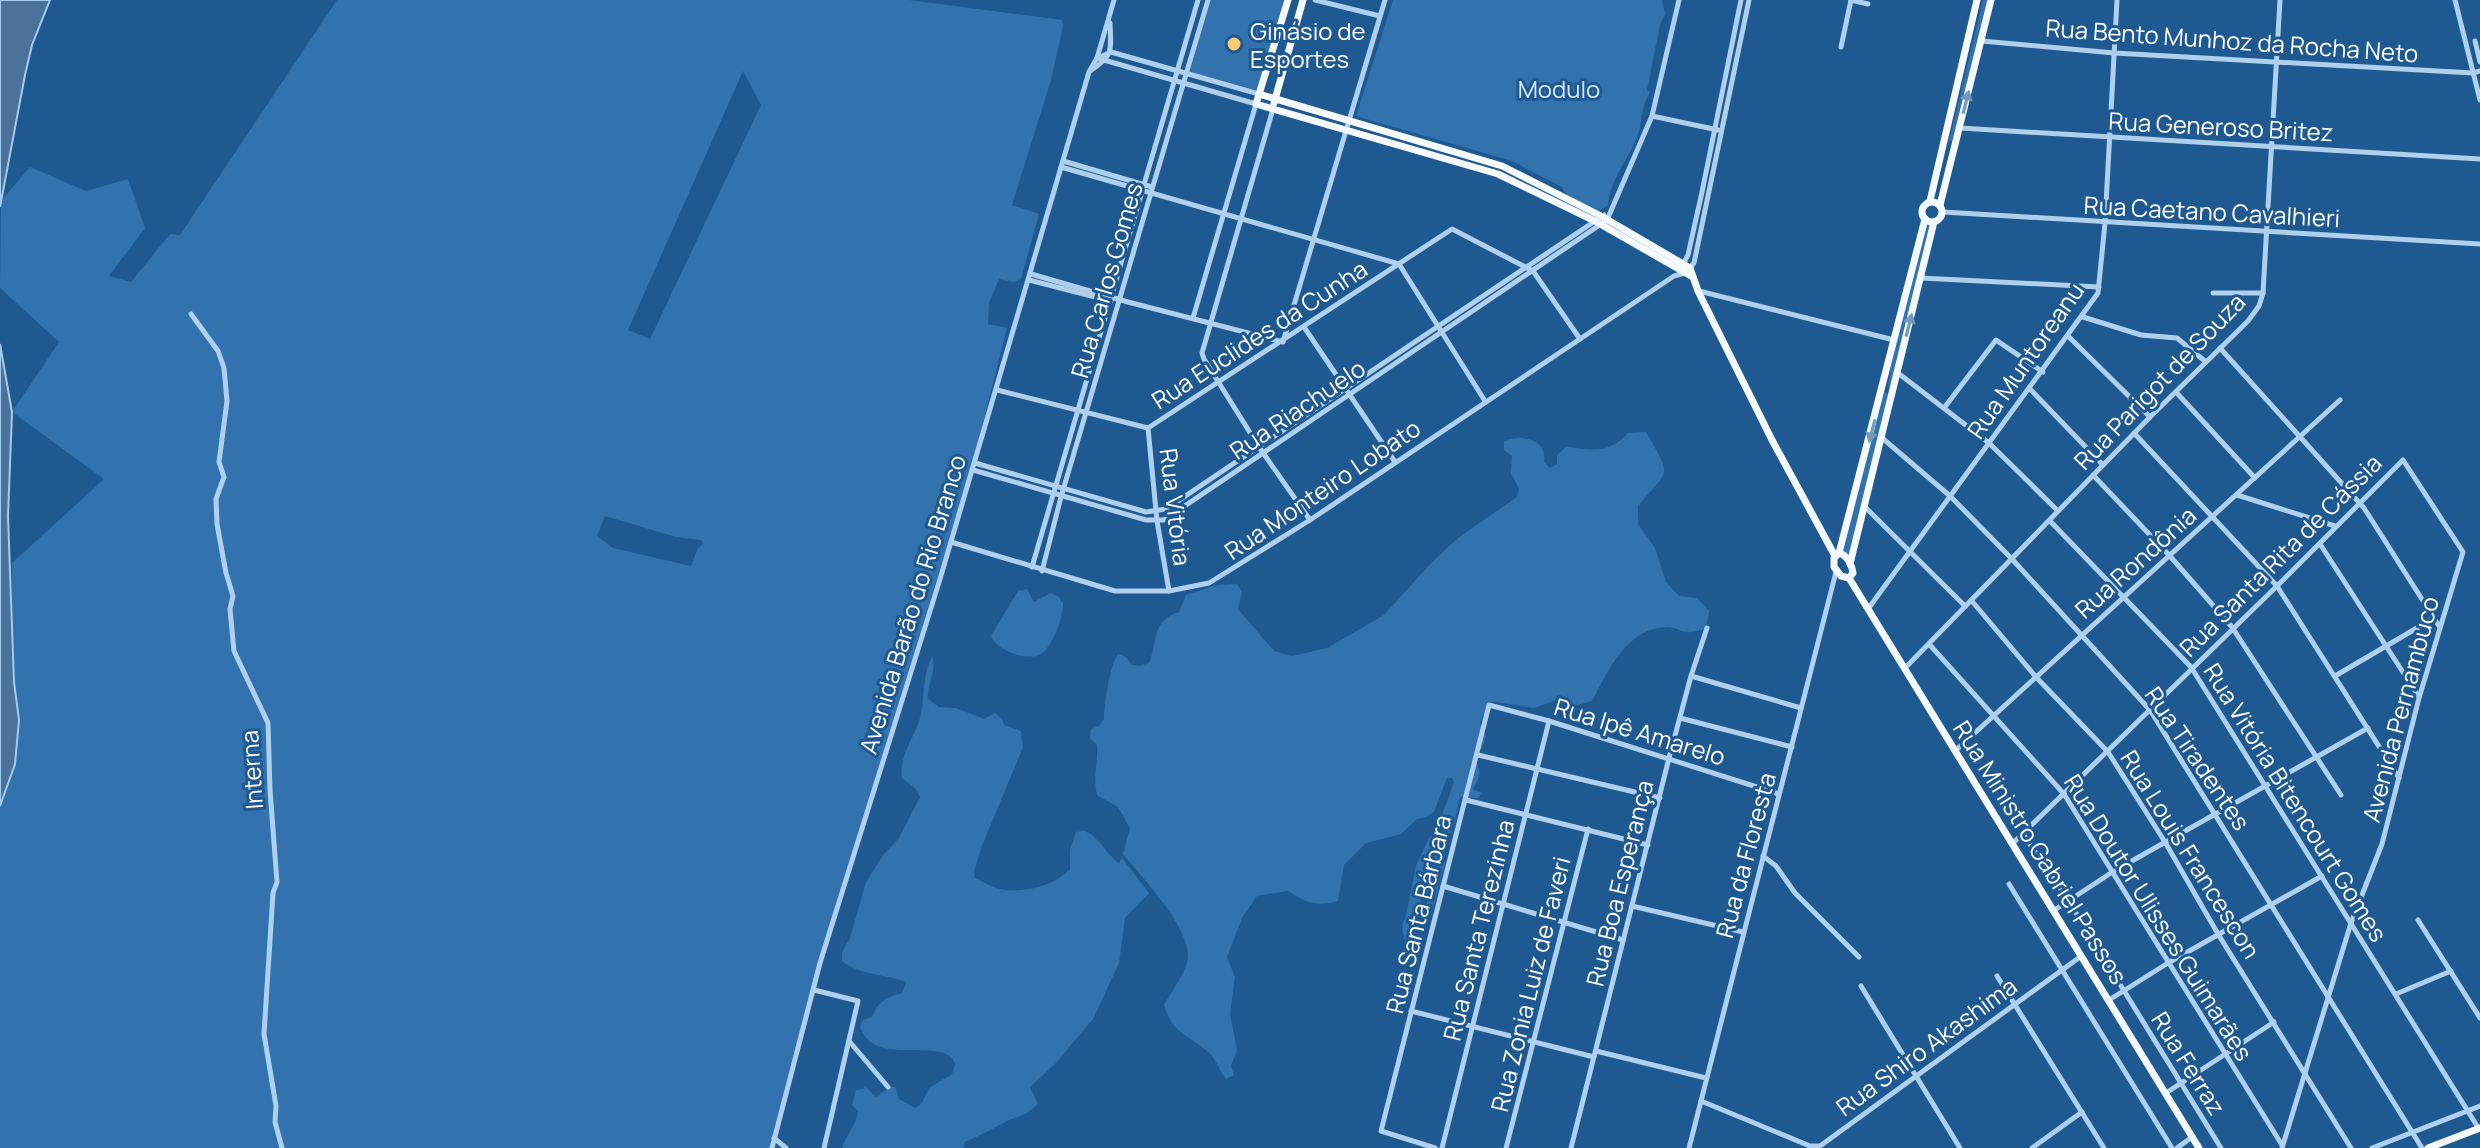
<svg xmlns="http://www.w3.org/2000/svg" width="2480" height="1148" viewBox="0 0 2480 1148" font-family="Manrope,sans-serif">
  <rect width="100%" height="100%" fill="#1f5991"/>
  <g fill="#3272ae" fill-rule="evenodd">
    <path d="M 337,0 L 909,0 L 1062,20 L 1063,26 L 1051,80 L 1012,205 L 1039,214 L 1021,279 L 1014,282 L 999,279 L 989,303 L 988,324 L 1007,328 L 973,462 L 818,964 L 770,1148 L 0,1148 L 0,806 C 25,750 16,719 13,661 C 12,629 12,596 12,563 L 104,479 L 12,412 L 59,342 L 0,288 L 1,201 L 30,167 L 86,191 L 128,179 L 145,228 L 109,276 L 131,282 L 170,234 L 180,235 ZM 743,71 L 761,105 L 650,339 L 628,330 ZM 605,516 L 676,537 L 701,540 L 703,543 L 697,550 L 691,566 L 613,548 L 597,536 Z"/>
    <polygon points="1209,0 1287,0 1257,90 1190,72"/>
    <path d="M 1393,0 L 1662,0 L 1665,14 L 1660,25 L 1647,90 L 1650,92 C 1641,105 1643,120 1638,134 C 1630,158 1610,179 1608,205 L 1601,210 C 1589,207 1566,199 1562,187 L 1512,161 L 1356,116 Z"/>
    <polygon points="1983,0 1988,0 1952,141 1949,141"/>
    <polygon points="1926,225 1931,226 1890,388 1888,387 1891,365"/>
    <polygon points="1884,392 1889,394 1848,556 1843,552"/>
    <path d="M 1646,432 C 1672,478 1671,467 1638,506 L 1638,524 L 1655,548 L 1666,582 L 1679,596 L 1697,598 L 1709,611 L 1706,629 C 1700,630 1693,633 1687,632 C 1681,632 1675,627 1669,627 C 1627,627 1609,669 1592,701 L 1574,706 L 1557,700 L 1534,708 L 1489,701 L 1480,723 L 1486,737 L 1482,748 L 1474,757 C 1482,770 1480,777 1473,789 L 1482,793 L 1478,798 L 1460,797 L 1455,821 L 1445,846 L 1445,863 L 1431,915 L 1425,920 L 1427,902 L 1422,896 L 1413,947 L 1409,949 L 1405,946 L 1402,925 L 1406,916 L 1416,866 L 1428,840 L 1437,829 L 1454,782 L 1452,778 L 1447,778 L 1434,812 L 1426,817 L 1417,819 L 1401,834 L 1366,843 L 1344,865 L 1338,901 C 1318,907 1306,903 1288,891 L 1257,896 L 1242,918 L 1227,957 L 1235,977 L 1230,1014 L 1237,1050 L 1231,1066 L 1234,1075 L 1226,1079 C 1219,1070 1217,1060 1208,1052 C 1187,1033 1173,1035 1164,1005 C 1171,992 1181,979 1186,966 C 1199,935 1142,878 1123,854 L 1130,828 L 1118,807 L 1097,795 C 1093,779 1098,761 1097,745 L 1090,738 L 1091,729 L 1099,726 L 1104,719 C 1104,705 1110,664 1118,654 L 1126,657 L 1132,665 L 1140,666 L 1149,663 C 1158,641 1151,621 1179,612 L 1186,595 L 1216,585 L 1237,584 L 1242,592 L 1238,609 L 1274,651 L 1292,656 L 1327,648 L 1384,615 L 1432,562 L 1458,538 L 1517,497 L 1519,489 L 1511,473 L 1512,456 L 1504,450 L 1504,441 C 1521,434 1548,439 1544,462 L 1550,468 L 1557,464 L 1557,455 L 1566,447 C 1591,450 1610,454 1628,433 Z"/>
    <path d="M 1027,589 L 1034,602 L 1050,593 L 1058,596 L 1063,603 C 1064,616 1052,648 1041,654 C 1026,662 996,650 991,636 L 1018,591 Z"/>
    <path d="M 932,657 C 938,669 926,685 928,699 L 939,707 L 956,708 L 984,719 L 995,713 L 1002,719 L 1004,725 L 1021,731 L 1023,747 L 982,846 L 974,871 L 975,878 C 984,882 995,889 1005,890 C 1027,892 1055,886 1070,869 L 1070,850 L 1076,832 L 1085,831 C 1100,838 1106,854 1119,863 L 1122,858 L 1149,893 L 1125,918 L 1119,963 L 1093,1019 L 1055,1064 L 1030,1087 L 1038,1104 C 1022,1119 1021,1114 1005,1122 C 992,1129 979,1136 965,1142 L 963,1148 L 842,1148 C 847,1133 856,1126 858,1111 L 852,1105 L 856,1090 L 864,1089 L 865,1086 L 876,1097 L 890,1087 L 895,1087 L 899,1099 L 915,1108 L 922,1103 L 929,1088 L 952,1074 L 955,1064 C 946,1034 872,1070 860,1026 L 863,1020 L 872,1017 C 879,1001 885,998 902,993 L 906,982 C 886,974 858,975 842,961 L 842,952 L 850,938 L 866,882 L 884,854 L 899,838 L 920,797 L 916,789 L 902,778 C 899,756 914,738 920,718 C 925,698 922,675 932,657 Z"/>
  </g>
  <g fill="#4a729a" stroke="#a2cbef" stroke-width="2">
    <polygon points="0,0 50,0 32,45 25,75 0,207"/>
    <polygon points="0,344 12,412 8,516 14,682 19,720 15,764 0,806"/>
  </g>
  <g fill="none" stroke-linecap="round" stroke-linejoin="round">
    <g stroke="#afd0ed" stroke-width="5">
      <polyline points="1315,0 1380,16"/>
      <polyline points="1851,0 1868,4"/>
      <polyline points="2455,0 2480,100"/>
      <polyline points="1982,41 2114,53 2473,73 2480,71"/>
      <polyline points="2475,41 2480,62"/>
      <polyline points="1841,47 1851,0"/>
      <polyline points="1097,58 1256,104 1193,318"/>
      <polyline points="1098,58 1111,52 1259,94"/>
      <path d="M 1090,71 C 1114,55 1111,51 1110,23"/>
      <polyline points="1273,109 1202,353 1204,359 1259,447 1310,520"/>
      <polyline points="1652,116 1718,130"/>
      <polyline points="1960,128 2480,159"/>
      <polyline points="1063,161 1152,187"/>
      <polyline points="1061,167 1399,264 1485,401"/>
      <polyline points="1943,212 2480,244"/>
      <polyline points="1682,266 1688,255 1702,192 1741,0"/>
      <polyline points="1031,274 1128,302 1283,342 1385,0"/>
      <polyline points="1921,278 2099,287"/>
      <polyline points="1029,280 1111,301"/>
      <polyline points="1699,291 1894,340"/>
      <polyline points="2213,293 2263,293"/>
      <polyline points="191,314 218,351 224,368 227,401 219,462 224,477 216,499 217,524 226,573 233,596 230,609 234,651 268,723 270,790 277,882 273,893 264,1034 276,1106 275,1122 282,1148"/>
      <polyline points="2083,317 2141,335 2177,338 2206,362"/>
      <polyline points="1304,327 1395,462"/>
      <polyline points="2069,337 2150,417"/>
      <polyline points="2220,348 2364,508 2439,626"/>
      <polyline points="1898,373 1989,443 2058,511"/>
      <polyline points="2030,389 2103,465"/>
      <polyline points="997,390 1148,428 1452,229 1533,271 1580,339"/>
      <polyline points="2176,392 2255,478"/>
      <polyline points="1944,408 1996,340 2043,372"/>
      <polyline points="1148,428 1157,521 1169,591"/>
      <polyline points="2134,433 2277,586 2399,778"/>
      <polyline points="1881,437 1950,496 2011,558 2150,710 2422,1148"/>
      <polyline points="975,463 1146,512 1166,509 1604,215"/>
      <polyline points="973,470 1146,520 1164,520 1607,220 1652,116 1679,0"/>
      <polyline points="2093,475 2169,555 2232,627 2341,795"/>
      <polyline points="2237,495 2335,526"/>
      <polyline points="1864,506 1965,606"/>
      <polyline points="2050,521 2191,667 2479,1129"/>
      <polyline points="951,542 1115,591 1169,591 1209,583 1310,520 1674,276 1685,273 1694,263 1749,0"/>
      <polyline points="2320,544 2419,697"/>
      <polyline points="1032,567 1198,0"/>
      <polyline points="1042,571 1061,497 1208,0"/>
      <polyline points="1971,600 2036,677 2108,752 2165,842 2218,934 2351,1148"/>
      <polyline points="1868,609 2098,293 2105,223 2117,0"/>
      <polyline points="1929,644 2064,794 2282,1145"/>
      <polyline points="1906,667 2150,417 2248,321 2259,306 2263,293 2280,0"/>
      <polyline points="1691,676 1801,708"/>
      <polyline points="2335,676 2434,618"/>
      <polyline points="1680,718 1792,747"/>
      <polyline points="1955,751 2340,400"/>
      <polyline points="1478,755 1660,798"/>
      <polyline points="1466,800 1648,845"/>
      <polyline points="2023,834 2068,900 2221,1148"/>
      <polyline points="2012,844 2277,586 2403,460 2463,552 2419,698 2382,844 2351,923 2282,1148"/>
      <polyline points="1763,856 1776,866 1795,893 1859,957"/>
      <polyline points="2009,884 2172,1148"/>
      <polyline points="1443,886 1623,940"/>
      <polyline points="1632,906 1743,932"/>
      <polyline points="2053,911 2114,871 2368,728"/>
      <polyline points="2418,920 2480,1018"/>
      <polyline points="1997,976 2104,1148"/>
      <polyline points="1861,986 1960,1148"/>
      <polyline points="814,990 858,1001 824,1148"/>
      <polyline points="2396,994 2451,971"/>
      <polyline points="2109,1000 2168,963 2322,876"/>
      <polyline points="1411,1011 1594,1057"/>
      <polyline points="849,1041 888,1087"/>
      <polyline points="1596,1051 1706,1078"/>
      <polyline points="2166,1093 2274,1022"/>
      <polyline points="1701,1101 1810,1146 1820,1146 2080,957"/>
      <polyline points="774,1138 786,1148"/>
      <polyline points="772,1148 820,963 940,579 1089,72 1097,58 1114,0"/>
      <polyline points="1435,1148 1381,1131 1489,705 1549,721 1779,794"/>
      <polyline points="1442,1148 1549,721"/>
      <polyline points="1506,1148 1588,829"/>
      <polyline points="1571,1148 1669,758 1691,676 1707,628"/>
      <polyline points="1689,1148 1836,572"/>
      <polyline points="2032,1148 2082,1112"/>
      <polyline points="2177,1148 2192,1137"/>
      <polyline points="2372,1148 2480,1106"/>
    </g>
    <g stroke="#f5faff" stroke-width="7">
      <polyline points="1288,0 1256,104 1498,174 1595,221 1691,276"/>
      <polyline points="1259,94 1502,166 1601,216 1690,268 1698,291 1772,440 1835,556"/>
      <polyline points="1274,103 1303,0"/>
      <polyline points="1930,201 1977,0"/>
      <circle cx="1932" cy="212" r="10"/>
      <polyline points="1940,205 1991,0"/>
      <polyline points="1839,553 1925,219"/>
      <polyline points="1850,564 1934,222"/>
      <path d="M 1849,578 L 1853,573 C 1852,565 1847,555 1839,553 L 1834,558 L 1834,567 L 1841,576 L 1849,578 L 2199,1148"/>
      <polyline points="2428,1148 2480,1128"/>
    </g>
  </g>
  <defs><path id="oneway-solid" d="M-6-.8H1V-3.2L6.5 0L1 3.2V.8H-6Z" transform="scale(2)"/></defs>
  <g fill="#7599bd">
    <use href="#oneway-solid" transform="translate(1966 102) rotate(-76)"/>
    <use href="#oneway-solid" transform="translate(1909 325) rotate(-76)"/>
    <use href="#oneway-solid" transform="translate(1872 431) rotate(105)"/>
  </g>
  <circle fill="#fbc96f" stroke="#1f5991" stroke-width="3" cx="1234" cy="44" r="8"/>
  <g text-anchor="middle" dominant-baseline="central" stroke-width="6" stroke-linejoin="round" paint-order="stroke">
    <g font-size="24" fill="#fff" stroke="#1f5991" text-anchor="start">
      <text x="1250" y="30">Ginásio de<tspan x="1250" dy="28">Esportes</tspan></text>
    </g>
    <g font-size="24" fill="#fff" stroke="#1f5991">
      <text transform="translate(2232 40) rotate(4)">Rua Bento Munhoz da Rocha Neto</text>
      <text transform="translate(2221 126) rotate(3)">Rua Generoso Britez</text>
      <text transform="translate(2212 211) rotate(3)">Rua Caetano Cavalhieri</text>
      <text transform="translate(1106 280) rotate(-74)">Rua Carlos Gomes</text>
      <text transform="translate(1259 334) rotate(-33)">Rua Euclides da Cunha</text>
      <text transform="translate(2025 360) rotate(-55)">Rua Muntoreanu</text>
      <text transform="translate(2159 381) rotate(-46)">Rua Parigot de Souza</text>
      <text transform="translate(1297 409) rotate(-34)">Rua Riachuelo</text>
      <text transform="translate(1322 489) rotate(-34)">Rua Monteiro Lobato</text>
      <text transform="translate(1176 507) rotate(83)">Rua Vitória</text>
      <text transform="translate(2280 555) rotate(-45)">Rua Santa Rita de Cássia</text>
      <text transform="translate(2135 562) rotate(-42)">Rua Rondônia</text>
      <text transform="translate(912 604) rotate(-73)">Avenida Barão do Rio Branco</text>
      <text transform="translate(2400 709) rotate(-75)">Avenida Pernambuco</text>
      <text transform="translate(1640 731) rotate(17)">Rua Ipê Amarelo</text>
      <text transform="translate(2198 758) rotate(56)">Rua Tiradentes</text>
      <text transform="translate(251 770) rotate(-94)">Interna</text>
      <text transform="translate(2296 802) rotate(58)">Rua Vitória Bitencourt Gomes</text>
      <text transform="translate(2041 852) rotate(58)">Rua Ministro Gabriel Passos</text>
      <text transform="translate(2191 854) rotate(58)">Rua Louis Francescon</text>
      <text transform="translate(1745 855) rotate(-75)">Rua da Floresta</text>
      <text transform="translate(1619 883) rotate(-76)">Rua Boa Esperança</text>
      <text transform="translate(1418 914) rotate(-76)">Rua Santa Bárbara</text>
      <text transform="translate(2159 917) rotate(58)">Rua Doutor Ulisses Guimarães</text>
      <text transform="translate(1478 930) rotate(-76)">Rua Santa Terezinha</text>
      <text transform="translate(1530 984) rotate(-76)">Rua Zonia Luiz de Faveri</text>
      <text transform="translate(1926 1046) rotate(-36)">Rua Shiro Akashima</text>
      <text transform="translate(2189 1063) rotate(58)">Rua Ferraz</text>
    </g>
    <g font-size="24" fill="#d5e8fa" stroke="#1f5991">
      <text x="1559" y="88">Modulo</text>
    </g>
  </g>
</svg>
